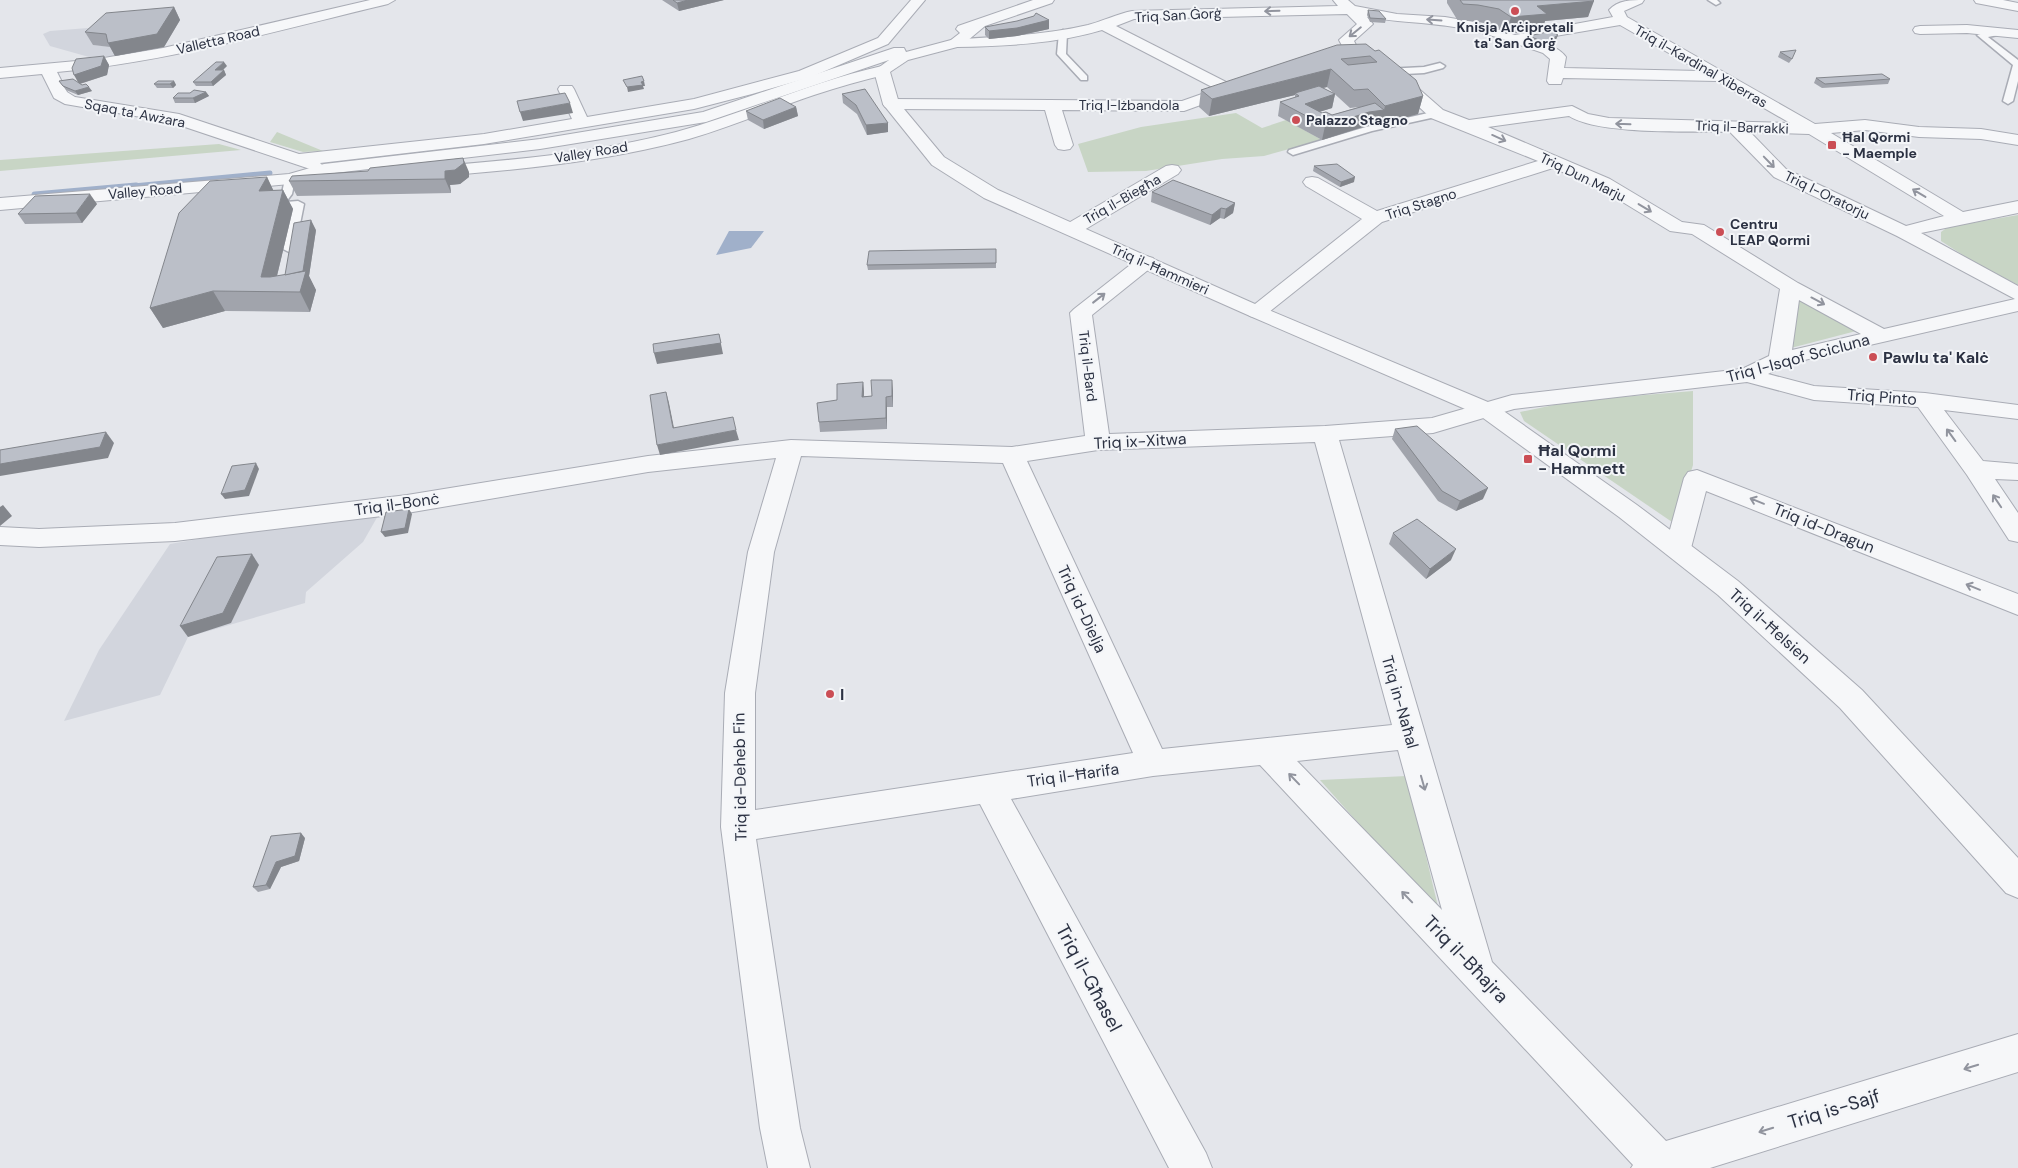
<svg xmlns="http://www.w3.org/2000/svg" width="2018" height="1168" viewBox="0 0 2018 1168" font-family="'DM Sans',sans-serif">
  <rect width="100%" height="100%" fill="#e4e6eb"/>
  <g fill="#d2d5dd">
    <polygon points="113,26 93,45 113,47 115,56 89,57 50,46 43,34 50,31"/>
    <polygon points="379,514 363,542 306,592 305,603 188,637 160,695 64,721 99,650 170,544 210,537"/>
  </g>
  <g fill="#c8d5c5">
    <polygon points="1236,113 1262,128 1286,120 1322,140 1264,156 1222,159 1146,171 1088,172 1078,144 1141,127"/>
    <polygon points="277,132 323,151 303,152 270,142"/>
    <polygon points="219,144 241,150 0,171 0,160"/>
    <polygon points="2018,215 2018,285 1969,259 1941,241 1941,232 1948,227"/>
    <polygon points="1799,297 1860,330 1787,349"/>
    <polygon points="1693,391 1693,465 1675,524 1524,421 1520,412 1573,401"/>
    <polygon points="1407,776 1440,915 1320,780"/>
  </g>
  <polygon fill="#a0b0ca" points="729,231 764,231 751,248 716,255"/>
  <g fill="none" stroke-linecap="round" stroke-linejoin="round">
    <polyline stroke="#a0b0ca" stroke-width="5" points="123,187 270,173"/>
    <polyline stroke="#a0b0ca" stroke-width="7" points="35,195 136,186"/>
    <defs>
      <g id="service">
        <polygon points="1708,0 1717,0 1720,3 1716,5"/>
        <polygon points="1063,30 1067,33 1066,54 1087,76 1087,80 1081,80 1057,54 1059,33"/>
        <polygon points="1995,30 1998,31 1998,35 1988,37 2018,60 2018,81 2013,101 2008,104 2003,101 2013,65 1977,35"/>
        <polygon points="1440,63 1445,66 1443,68 1424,73 1386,75 1381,72 1386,69 1424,67"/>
        <polygon points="1437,111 1442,114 1440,116 1372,131 1293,155 1288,152 1289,150 1366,127"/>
        <polygon points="290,176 295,179 292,194 286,202 298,201 304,204 295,249 289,252 283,249 292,208 276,210 270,207 282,193 285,179"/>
      </g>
      <g id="minor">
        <path d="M 370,0 L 395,0 L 388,4 C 279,30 169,62 57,72 L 67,92 L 75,97 L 179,114 L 299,154 L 484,134 L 572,119 L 558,89 L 560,86 L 572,86 L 574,89 L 587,117 L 694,99 L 799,71 L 878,38 L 911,0 L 925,0 L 888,44 L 811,77 L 752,94 L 694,109 L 484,144 L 320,163 L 322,165 L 319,169 L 313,170 L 170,122 L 65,104 L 54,98 L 42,74 L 0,78 L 0,68 L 98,59 L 163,48 Z"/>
        <path d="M 1333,0 L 1348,0 L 1355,6 L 1397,14 L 1445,17 L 1474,22 L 1515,35 L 1613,17 L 1609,10 C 1618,0 1631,0 1644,0 L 1642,3 L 1624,11 L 1627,17 L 1815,124 L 1865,120 L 1919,127 L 1981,129 L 2018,135 L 2018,145 L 1981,139 L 1919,137 L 1865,130 L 1831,133 L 1963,212 L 2018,201 L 2018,213 L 1921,233 L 2018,286 L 2018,311 L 1787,364 L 1768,374 L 1814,386 L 1925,393 L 2018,405 L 2018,419 L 1944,410 L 1983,461 L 2018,464 L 2018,480 L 1995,479 L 2018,513 L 2018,542 L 2009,540 L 1967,475 L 1918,407 L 1814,400 L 1747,382 L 1514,409 L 1433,433 L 1339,440 L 1492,962 L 1666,1141 L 2018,1034 L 2018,1072 L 1710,1168 L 1631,1168 L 1633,1165 L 1260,765 L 1153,776 L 1011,799 L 1206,1153 L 1212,1168 L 1169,1168 L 980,804 L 756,839 L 800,1128 L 810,1168 L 768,1168 L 760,1128 L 721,827 L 725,693 L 748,552 L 776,458 L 648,472 L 407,513 L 175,541 L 39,547 L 0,545 L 0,527 L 39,529 L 175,523 L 407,495 L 648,456 L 791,440 L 1012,447 L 1085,436 L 1070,313 L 1074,309 L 1139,258 L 1146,256 L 1153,258 L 1156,262 L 1153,266 L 1092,315 L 1109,434 L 1325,426 L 1432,418 L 1512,395 L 1742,369 L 1769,356 L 1780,289 L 1692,234 L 1670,231 L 1598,187 L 1553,168 L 1382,222 L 1264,316 L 1257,318 L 1250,316 L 1246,312 L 1250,308 L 1362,219 L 1306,186 L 1303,182 L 1306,178 L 1312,177 L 1318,178 L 1377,211 L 1538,161 L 1431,118 L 1391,81 L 1346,53 L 1339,40 L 1357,24 L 1347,14 L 1134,19 L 1116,26 L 1230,84 L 1242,84 L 1244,87 L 1242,90 L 1184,111 L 1062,110 L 1073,145 L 1070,149 L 1064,150 L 1058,149 L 1055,145 L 1045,110 L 891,109 L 885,107 L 883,104 L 885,101 L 891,99 L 1182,101 L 1216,89 L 1102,30 C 1055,44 1005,46 956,47 L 951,46 L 949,43 L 951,40 L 956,39 C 1000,37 1045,35 1088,25 C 1103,21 1117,14 1132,11 L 1338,6 ZM 1367,17 C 1401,23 1436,22 1470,30 C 1494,35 1519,45 1543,53 L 1550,59 L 1547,81 L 1549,84 L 1561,84 L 1563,78 L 1717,81 L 1790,123 L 1609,118 L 1588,114 L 1572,106 L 1469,120 L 1443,110 L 1403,75 L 1357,47 L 1354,41 L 1373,24 ZM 1620,25 L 1700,71 L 1564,68 L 1566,57 C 1558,46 1544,44 1532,40 ZM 1569,116 C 1598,135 1692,131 1730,132 L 1774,177 L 1897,236 L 2015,299 L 1884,329 L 1798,283 L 1704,225 L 1682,222 L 1610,179 L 1488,127 ZM 1750,132 L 1809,134 L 1944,216 L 1906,226 L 1786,169 ZM 1799,300 L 1861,334 L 1792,350 ZM 1315,442 L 1392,725 L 1162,749 L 1027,461 L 1098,450 ZM 801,456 L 1003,463 L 1133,753 L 755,810 L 755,693 L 774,552 ZM 1398,750 L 1442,910 L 1297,761 Z"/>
        <polygon points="1974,0 2003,0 2018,3 2018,11 1976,3"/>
        <polygon points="1967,25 2018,30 2018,38 1967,33 1920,34 1915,33 1913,30 1915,27 1920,26"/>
        <path d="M 882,66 L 888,68 L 890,71 L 888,74 C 863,80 838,87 814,95 C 772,109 731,127 689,139 C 604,162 516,170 429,177 L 423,176 L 420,172 L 423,168 L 429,167 C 512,160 596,153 676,132 C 746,113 811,82 882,66 Z"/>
        <polygon points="1172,165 1178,166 1181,170 1178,174 1079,233 1072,235 1065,233 1062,229 1065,225 1166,166"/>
        <polygon points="1697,470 2018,594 2018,615 1706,491 1691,548 1687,555 1678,557 1669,555 1665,548 1684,478 1688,472"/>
      </g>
      <polygon id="tertiary" points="1033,0 1054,0 1052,3 985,26 961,46 908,60 890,72 899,103 944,157 998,190 1264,308 1495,405 1637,505 1738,581 1862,690 2018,858 2018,898 2006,893 1840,708 1718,595 1619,517 1479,415 1250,316 984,198 932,165 883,104 874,71 889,60 706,122 540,149 326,174 290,184 0,210 0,198 289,174 324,164 540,139 703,112 894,48 904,48 906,52 951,40 960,33 956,29 958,26"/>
    </defs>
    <use href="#service" stroke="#a9acb5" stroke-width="3"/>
    <use href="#minor" stroke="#a9acb5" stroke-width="2"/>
    <use href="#tertiary" stroke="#a9acb5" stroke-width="2"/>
    <use href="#service" fill="#f6f7f9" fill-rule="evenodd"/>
    <use href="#minor" fill="#f6f7f9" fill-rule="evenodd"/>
    <use href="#tertiary" fill="#f6f7f9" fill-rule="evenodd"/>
  </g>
  <g fill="#a1a4ac" fill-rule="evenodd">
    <polygon points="662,0 724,0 679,11"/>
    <polygon points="1447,0 1593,0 1588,17 1545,21 1542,30 1506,34 1494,25 1473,21 1458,21 1447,3"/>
    <polygon points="174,7 180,20 164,47 115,56 110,47 93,45 85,32"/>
    <polygon points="1368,10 1386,19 1385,23 1370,22 1367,15"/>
    <polygon points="1049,20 1049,29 1017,36 989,39 985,35 985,27"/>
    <polygon points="1529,36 1556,40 1545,47 1527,40"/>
    <path d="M 1366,44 L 1423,96 L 1418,114 L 1381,124 L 1366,126 L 1322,140 L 1278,116 L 1280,102 L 1295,98 L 1295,95 L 1209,116 L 1199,107 L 1201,90 ZM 1327,87 L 1350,108 L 1359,107 L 1332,115 L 1322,113 L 1319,112 L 1332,108 L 1335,94 L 1323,88 Z"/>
    <polygon points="1780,52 1792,59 1789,63 1778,57"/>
    <polygon points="104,56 109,65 107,75 80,84 92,91 78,95 66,90 59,81 78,82"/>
    <polygon points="227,66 223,70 224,70 226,75 213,86 196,86 193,82"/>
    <polygon points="1816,78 1890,79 1888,84 1822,88 1814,83"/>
    <polygon points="174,81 176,85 173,88 157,88 154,84"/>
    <polygon points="865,89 888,132 867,135 857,114 843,103 842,94"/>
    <polygon points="206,92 209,96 195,103 175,103 173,98 190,93"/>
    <polygon points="796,107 798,116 764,129 748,120 746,111"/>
    <polygon points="1314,166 1354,182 1340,187 1313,171"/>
    <polygon points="368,171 469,172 469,177 460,184 450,185 451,193 297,196 289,181"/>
    <polygon points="267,177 273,190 283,190 293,209 277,276 285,275 316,230 309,276 316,290 310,312 225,311 163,328 150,308"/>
    <polygon points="1152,192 1235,203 1233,213 1224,219 1220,218 1210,225 1151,202"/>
    <polygon points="97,204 82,223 25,224 18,214"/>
    <polygon points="996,249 996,268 868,270 867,265"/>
    <polygon points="863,382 864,392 864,396 872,396 893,391 893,407 887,407 887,429 820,432 819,422 837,400"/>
    <polygon points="1395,429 1483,499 1456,511 1438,501 1392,439"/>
    <polygon points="1393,533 1451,560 1426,579 1389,544"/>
    <polygon points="305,838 299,861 281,867 270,889 258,892 253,887"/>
  </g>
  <g fill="#83868c">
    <polygon points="688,0 724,0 679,11 677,3"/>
    <polygon points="1594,1 1588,17 1545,21 1542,30 1506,34 1511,17 1537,6"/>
    <polygon points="174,7 180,20 164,47 115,56 108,43"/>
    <polygon points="1049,20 1049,29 1017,36 989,39 989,31"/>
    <polygon points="1558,35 1556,40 1545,47 1546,43"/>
    <polygon points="104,56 109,65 107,75 79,84 74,75"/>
    <polygon points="224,62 227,66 217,75 215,70"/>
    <polygon points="1331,69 1327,87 1297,94 1295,93 1295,95 1209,116 1212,99"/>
    <polygon points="224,70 226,75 213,86 211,82"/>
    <polygon points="174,81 176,85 173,88 170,84"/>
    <polygon points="644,81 645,86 643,86 644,89 628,92 627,87 641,82"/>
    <polygon points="89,87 92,91 78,95 75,91"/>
    <polygon points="206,92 209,96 195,103 193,98"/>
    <polygon points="1335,94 1332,108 1306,116 1305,104"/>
    <polygon points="1423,96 1418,114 1381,124 1366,126 1322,140 1325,126 1369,112 1384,110 1385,106"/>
    <polygon points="570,103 573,113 523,121 520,112"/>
    <polygon points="796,107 798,116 764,129 763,120"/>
    <polygon points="888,123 888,132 867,135 866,125"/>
    <polygon points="463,158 469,172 469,177 460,184 450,185 451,193 445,179 445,171"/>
    <polygon points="267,177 276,196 259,191"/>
    <polygon points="1355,177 1354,182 1340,187 1341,182"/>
    <polygon points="283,190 293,209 273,292 261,277"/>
    <polygon points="90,194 97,204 82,223 76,213"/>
    <polygon points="1235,203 1233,213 1224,219 1226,209"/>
    <polygon points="1221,208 1220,218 1210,225 1212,215"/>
    <polygon points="311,220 316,230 309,276 316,290 310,312 300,292 289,289"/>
    <polygon points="213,291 225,311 163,328 150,308"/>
    <polygon points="719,334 723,354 657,364 654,353"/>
    <polygon points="892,380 893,391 893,407 892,396"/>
    <polygon points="863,382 864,392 863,407 862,397"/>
    <polygon points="666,392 669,403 676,438 673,428"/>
    <polygon points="886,397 887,407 887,429 886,418"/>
    <polygon points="736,430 739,440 660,455 657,445"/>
    <polygon points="106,432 114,443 108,458 0,476 0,464"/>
    <polygon points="256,463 259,469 249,496 225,499 221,494"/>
    <polygon points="1488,488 1483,499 1456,511 1460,501"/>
    <polygon points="3,505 12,516 0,526 0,507"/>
    <polygon points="409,509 412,514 408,533 385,537 381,532"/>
    <polygon points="1456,549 1451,560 1426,579 1430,569"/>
    <polygon points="252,554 259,565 231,623 188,637 180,626"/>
    <polygon points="301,833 305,838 299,861 281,867 270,889 266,885 276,862"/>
  </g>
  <g fill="#bbbfc8" stroke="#83868c" fill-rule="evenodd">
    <polygon points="673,0 688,0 677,3"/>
    <polygon points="1460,0 1593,0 1594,1 1537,6 1547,14 1511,17 1499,9 1478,5 1463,4"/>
    <polygon points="174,7 157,34 108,43 106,34 85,32 106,13"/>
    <polygon points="1368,10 1379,11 1386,19 1370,18"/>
    <polygon points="1036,13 1049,20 1017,28 989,31 985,27 1017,21 1034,16"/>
    <polygon points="1551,31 1558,35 1546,43 1529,36"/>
    <path d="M 1366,44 L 1375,51 L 1379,50 L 1416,80 L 1423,96 L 1385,106 L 1368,89 L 1354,90 L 1331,69 L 1212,99 L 1201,90 L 1337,45 ZM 1370,56 L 1377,62 L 1348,65 L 1341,59 Z"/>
    <polygon points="1796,50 1792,59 1780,52"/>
    <polygon points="104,56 101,66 74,75 72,68 76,59"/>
    <polygon points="216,62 224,62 215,70 224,70 211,82 193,82"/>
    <polygon points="1882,74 1890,79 1825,84 1816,78"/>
    <polygon points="642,76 644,81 641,82 643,85 627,87 623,80"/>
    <polygon points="73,79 82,85 86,84 89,87 75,91 63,86 59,81"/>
    <polygon points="158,81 174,81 170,84 154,84"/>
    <polygon points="1319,86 1335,94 1305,104 1322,113 1326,112 1332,115 1375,103 1384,110 1369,112 1325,126 1280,102 1299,96 1295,93"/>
    <polygon points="865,89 888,123 866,125 856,105 842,94"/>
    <polygon points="194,90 206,92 193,98 173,98 178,93 190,93"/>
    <polygon points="565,93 570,103 520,112 517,101"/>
    <polygon points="780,98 796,107 763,120 746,111"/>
    <polygon points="463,158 464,163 455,170 445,171 445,179 289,181 292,176 368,171 370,168"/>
    <polygon points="1337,164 1355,177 1341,182 1314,166"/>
    <polygon points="267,177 259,191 283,190 261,277 270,277 306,271 300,292 213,291 150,308 179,213 210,181"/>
    <polygon points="1173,180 1235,203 1226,209 1221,208 1212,215 1152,192"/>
    <polygon points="90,194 76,213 18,214 35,196"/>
    <polygon points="311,220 303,271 285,275 294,223"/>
    <polygon points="996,249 996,263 867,265 869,251"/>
    <polygon points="719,334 721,343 654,353 653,344"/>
    <polygon points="871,380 892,380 892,396 886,397 886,418 819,422 817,403 837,400 837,384 863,382 862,397 872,396"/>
    <polygon points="666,392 673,428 733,417 736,430 657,445 650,395"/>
    <polygon points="1417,426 1488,488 1460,501 1442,491 1395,429"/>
    <polygon points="106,432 100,447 0,464 0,450"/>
    <polygon points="256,463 245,490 221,494 232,466"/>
    <polygon points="409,509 405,528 381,532 386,512"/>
    <polygon points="1417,519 1456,549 1430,569 1393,533"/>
    <polygon points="252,554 223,613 180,626 217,557"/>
    <polygon points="301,833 295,856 276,862 266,885 253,887 271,836"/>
  </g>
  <defs><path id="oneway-shaft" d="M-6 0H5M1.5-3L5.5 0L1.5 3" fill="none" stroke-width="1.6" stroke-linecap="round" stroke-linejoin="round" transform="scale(1.25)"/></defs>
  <g stroke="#91949e">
    <use href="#oneway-shaft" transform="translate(1272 11) rotate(178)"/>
    <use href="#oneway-shaft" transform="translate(1434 20) rotate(-176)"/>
    <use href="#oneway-shaft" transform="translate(1355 32) rotate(141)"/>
    <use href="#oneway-shaft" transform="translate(1623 124) rotate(-178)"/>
    <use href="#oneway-shaft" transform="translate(1499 138) rotate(24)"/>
    <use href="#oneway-shaft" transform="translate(1769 162) rotate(46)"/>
    <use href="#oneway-shaft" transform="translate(1919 193) rotate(-149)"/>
    <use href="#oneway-shaft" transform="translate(1645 208) rotate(31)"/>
    <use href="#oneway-shaft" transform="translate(1099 298) rotate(-38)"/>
    <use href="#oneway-shaft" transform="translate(1818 301) rotate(28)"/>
    <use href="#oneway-shaft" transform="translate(1951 435) rotate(-126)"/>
    <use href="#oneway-shaft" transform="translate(1757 501) rotate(-158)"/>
    <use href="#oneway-shaft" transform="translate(1997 501) rotate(-124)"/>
    <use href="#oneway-shaft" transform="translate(1973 587) rotate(-158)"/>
    <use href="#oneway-shaft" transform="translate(1294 779) rotate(-134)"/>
    <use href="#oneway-shaft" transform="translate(1423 783) rotate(74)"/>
    <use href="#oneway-shaft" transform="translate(1407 897) rotate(-134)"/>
    <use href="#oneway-shaft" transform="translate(1971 1067) rotate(163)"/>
    <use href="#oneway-shaft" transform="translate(1766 1130) rotate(163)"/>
  </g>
  <g fill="#cb4e55" stroke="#f3f5f8" stroke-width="2">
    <circle cx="1515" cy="11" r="5"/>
    <circle cx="1296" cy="120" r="5"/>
    <rect x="1827" y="140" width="10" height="10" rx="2.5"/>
    <circle cx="1720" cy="232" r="5"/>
    <circle cx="1873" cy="357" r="5"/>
    <rect x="1523" y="454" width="10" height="10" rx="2.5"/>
    <circle cx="830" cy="694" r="5"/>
  </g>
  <g text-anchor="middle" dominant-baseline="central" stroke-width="4" stroke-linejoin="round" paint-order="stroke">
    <g font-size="14" fill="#2c3243" stroke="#f3f5f8">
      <text transform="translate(1178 15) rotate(-3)">Triq San Ġorġ</text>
      <text transform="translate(218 40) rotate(-13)">Valletta Road</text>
      <text transform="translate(1701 66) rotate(30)">Triq il-Kardinal Xiberras</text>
      <text x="1129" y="105">Triq l-Iżbandola</text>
      <text transform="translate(135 113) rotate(11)">Sqaq ta' Awżara</text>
      <text transform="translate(1742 127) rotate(2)">Triq il-Barrakki</text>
      <text transform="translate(591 152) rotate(-9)">Valley Road</text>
      <text transform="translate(1583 177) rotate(26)">Triq Dun Marju</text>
      <text transform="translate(145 191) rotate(-5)">Valley Road</text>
      <text transform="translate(1827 195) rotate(26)">Triq l-Oratorju</text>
      <text transform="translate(1122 199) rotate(-30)">Triq il-Biegħa</text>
      <text transform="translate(1421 204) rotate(-18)">Triq Stagno</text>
      <text transform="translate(1160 269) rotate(24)">Triq il-Ħammieri</text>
      <text transform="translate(1088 366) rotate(83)">Triq il-Bard</text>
    </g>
    <g font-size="14" font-weight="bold" fill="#2c3243" stroke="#f3f5f8" text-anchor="start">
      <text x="1515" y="27" text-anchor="middle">Knisja Arċipretali<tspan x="1515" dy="16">ta' San Ġorġ</tspan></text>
      <text x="1306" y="120">Palazzo Stagno</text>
      <text x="1842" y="137">Ħal Qormi<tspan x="1842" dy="16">- Maemple</tspan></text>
      <text x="1730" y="224">Centru<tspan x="1730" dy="16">LEAP Qormi</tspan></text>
    </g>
    <g font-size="16" font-weight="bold" fill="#2c3243" stroke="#f3f5f8" text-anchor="start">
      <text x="1883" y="357">Pawlu ta' Kalċ</text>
      <text x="1538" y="450">Ħal Qormi<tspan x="1538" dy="18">- Hammett</tspan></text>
      <text x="840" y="694">I</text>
    </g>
    <g font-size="16" fill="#2c3243" stroke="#f3f5f8">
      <text transform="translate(1798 358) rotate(-15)">Triq l-Isqof Scicluna</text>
      <text transform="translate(1882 397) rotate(4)">Triq Pinto</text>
      <text transform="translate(1140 441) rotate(-3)">Triq ix-Xitwa</text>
      <text transform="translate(397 504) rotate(-8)">Triq il-Bonċ</text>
      <text transform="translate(1824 528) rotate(22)">Triq id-Dragun</text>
      <text transform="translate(1082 609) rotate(65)">Triq id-Dielja</text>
      <text transform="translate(1770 626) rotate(42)">Triq il-Ħelsien</text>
      <text transform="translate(1400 702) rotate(74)">Triq in-Naħal</text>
      <text transform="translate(1073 775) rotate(-8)">Triq il-Ħarifa</text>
      <text transform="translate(740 777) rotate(-91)">Triq id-Deheb Fin</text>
    </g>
    <g font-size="19" fill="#2c3243" stroke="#f3f5f8">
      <text transform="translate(1466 959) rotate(46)">Triq il-Bħajra</text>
      <text transform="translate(1089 978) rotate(62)">Triq il-Għasel</text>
      <text transform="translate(1834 1109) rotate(-17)">Triq is-Sajf</text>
    </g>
  </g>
</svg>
